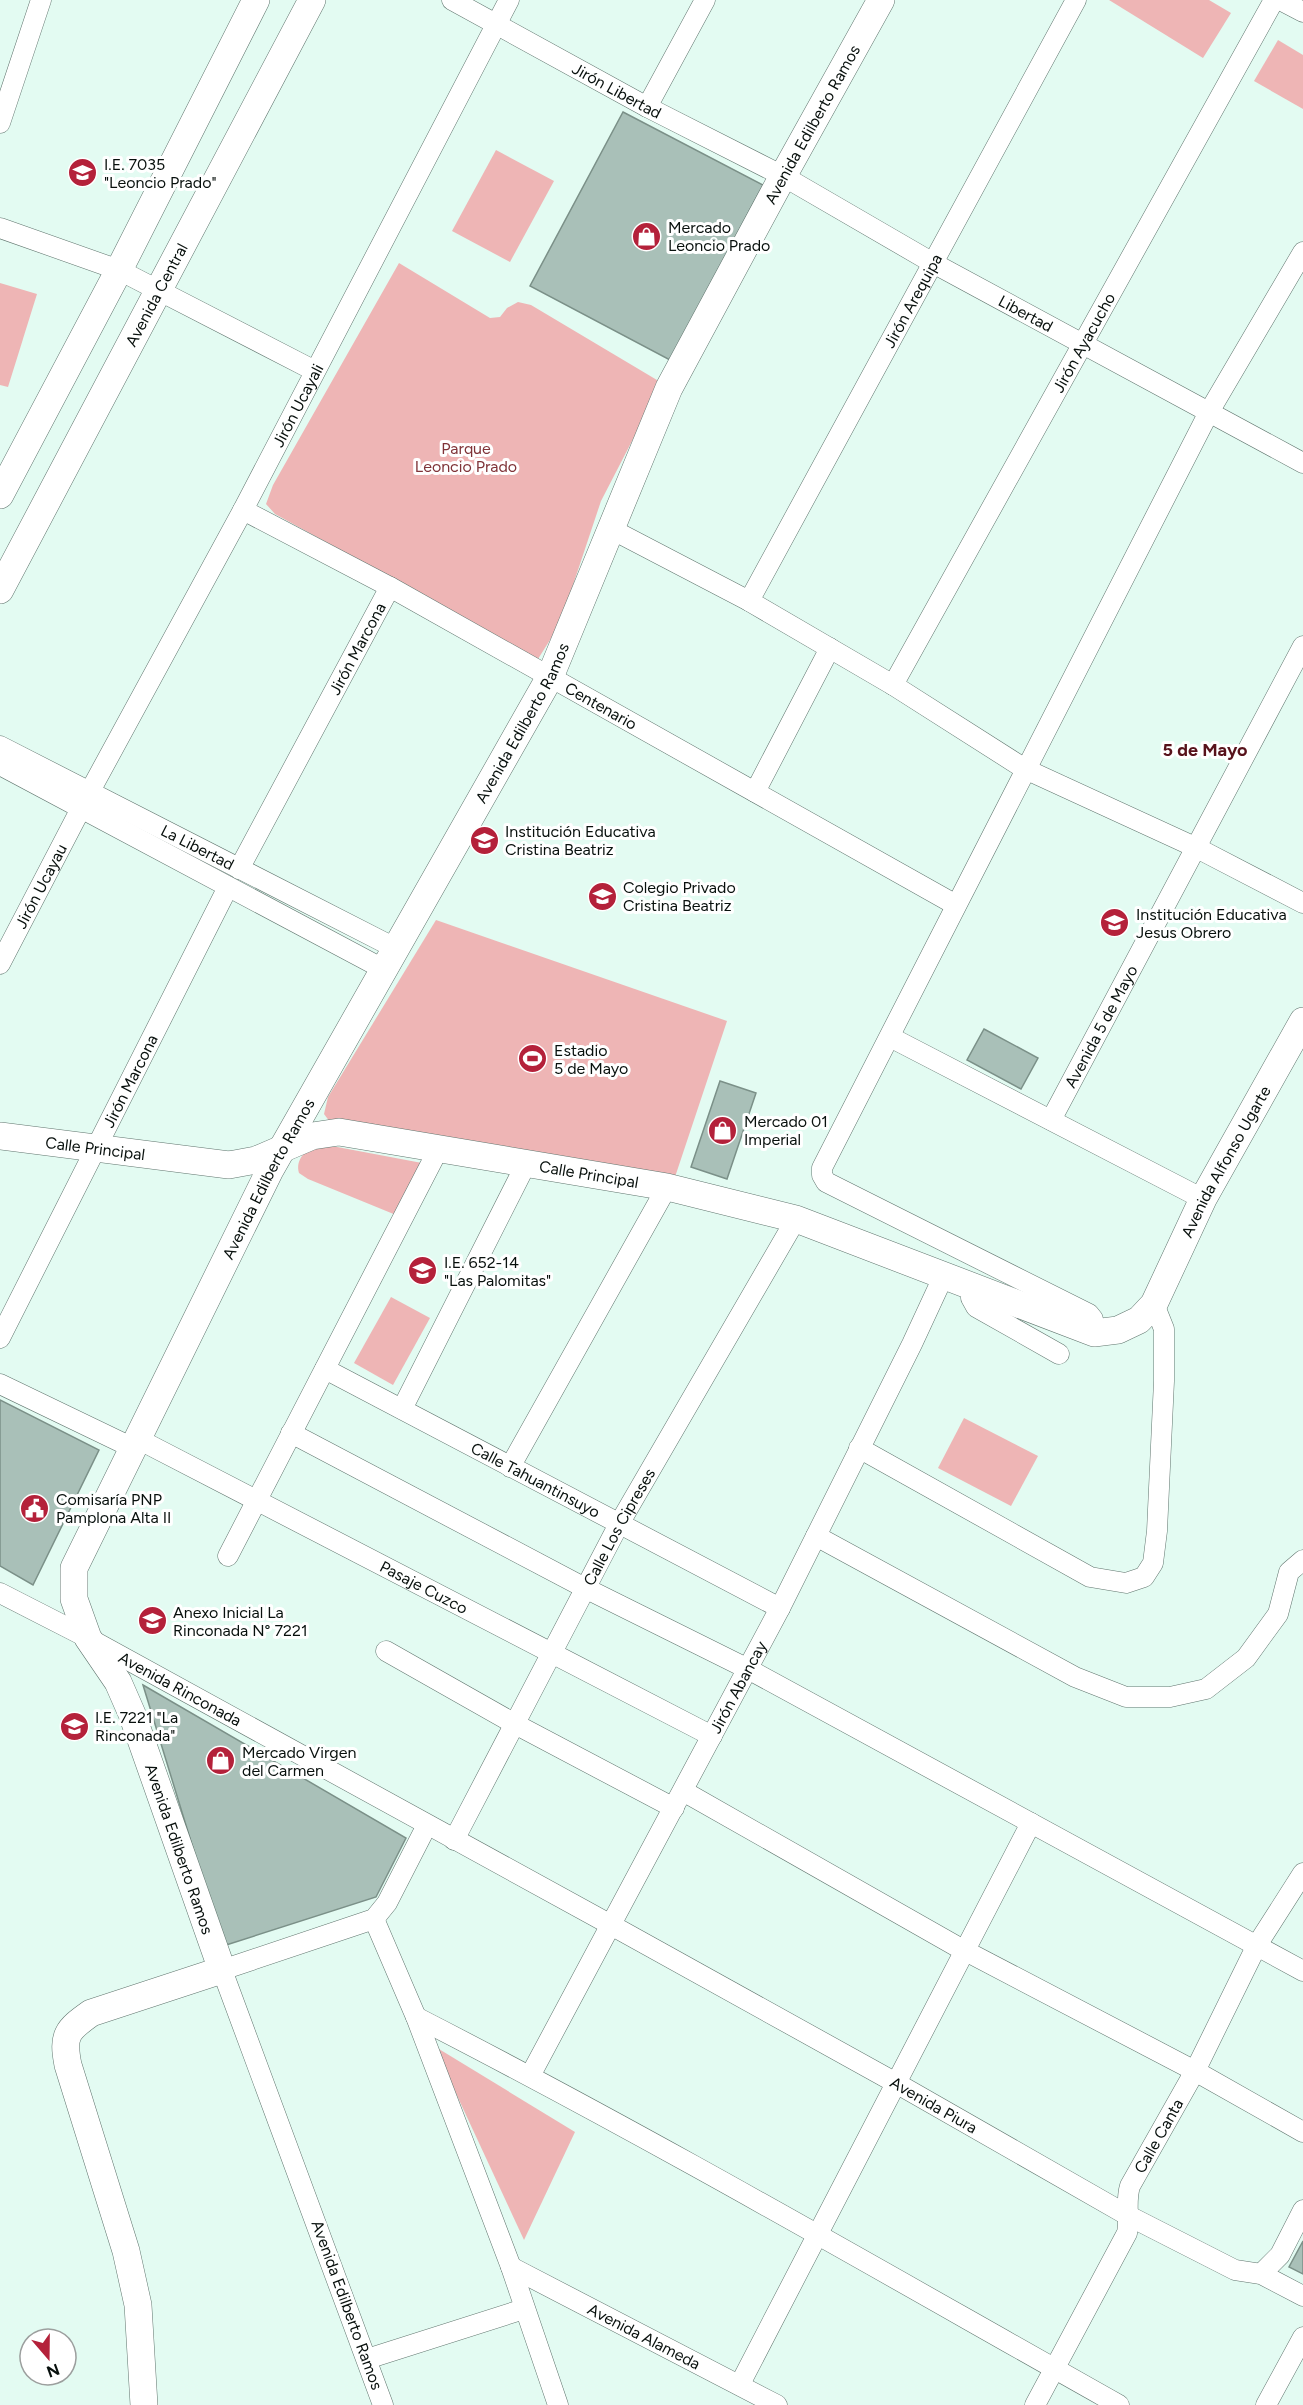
<svg xmlns="http://www.w3.org/2000/svg" width="1303" height="2405" viewBox="0 0 1303 2405" font-family="Figtree,sans-serif">
  <rect width="100%" height="100%" fill="#e3fbf2"/>
  <g fill="#eeb5b5">
    <polygon points="1109,0 1209,0 1231,13 1203,58"/>
    <polygon points="1278,40 1303,55 1303,109 1254,81"/>
    <polygon points="496,150 554,181 510,262 452,231"/>
    <polygon points="399,263 490,318 500,317 507,308 518,302 531,305 662,383 601,501 568,600 555,632 538,659 275,514 266,504 273,485"/>
    <polygon points="0,283 37,294 8,387 0,385"/>
    <polygon points="436,920 727,1021 675,1177 330,1122 324,1114 328,1097"/>
    <path d="M 316,1143 L 422,1163 L 396,1215 L 308,1179 L 299,1173 C 295,1159 306,1151 316,1143 Z"/>
    <polygon points="391,1297 430,1318 393,1385 354,1363"/>
    <polygon points="964,1418 1038,1456 1011,1506 938,1468"/>
    <polygon points="434,2046 575,2132 524,2240"/>
  </g>
  <g fill="#a9c0b8" stroke="#7b9088" stroke-width="1.5">
    <polygon points="623,112 763,185 670,360 530,286"/>
    <polygon points="984,1029 1038,1058 1021,1089 967,1060"/>
    <polygon points="720,1081 756,1093 727,1179 691,1167"/>
    <polygon points="0,1400 99,1450 33,1585 0,1566"/>
    <polygon points="143,1685 406,1838 376,1897 223,1946"/>
    <polygon points="1303,2241 1303,2274 1289,2267"/>
  </g>
  <g fill="none" stroke-linecap="round" stroke-linejoin="round">
    <defs>
      <g id="street">
        <path id="s1" d="M 452,0 L 647,107 L 783,176 L 933,263 L 1303,463"/>
        <polyline points="1280,0 1303,12"/>
        <polyline points="647,107 705,0"/>
        <polyline points="0,123 41,0"/>
        <polyline points="0,228 119,270 315,371"/>
        <path id="s2" d="M 243,510 L 390,587 L 956,905"/>
        <polyline points="611,529 749,601 893,685 1025,769 1197,848 1303,903"/>
        <path id="s3" d="M 749,601 L 1076,0"/>
        <path id="s4" d="M 893,685 L 1274,0"/>
        <path id="s5" d="M 0,746 L 397,949"/>
        <polyline points="0,765 385,970"/>
        <polyline points="755,792 830,648"/>
        <path id="s6" d="M 239,869 L 390,587"/>
        <path id="s7" d="M 0,964 L 89,793 L 243,510 L 509,0"/>
        <polyline points="890,1037 1203,1199"/>
        <path id="s8" d="M 1051,1120 L 1303,646"/>
        <polyline points="973,1286 971,1298 976,1307 1059,1354"/>
        <polyline points="1094,1333 1093,1319 1089,1314 826,1182 822,1175 822,1168 1209,412 1303,252"/>
        <path id="s9" d="M 0,1338 L 228,887"/>
        <path id="s10" d="M 325,1369 L 780,1608"/>
        <polyline points="0,1384 133,1448"/>
        <polyline points="402,1409 526,1164"/>
        <polyline points="291,1433 585,1588 748,1669 1303,1971"/>
        <path id="s11" d="M 138,1439 L 712,1736"/>
        <polyline points="859,1448 1090,1577 1126,1583 1144,1577 1153,1563 1157,1531 1164,1381 1164,1329 1154,1304"/>
        <polyline points="510,1467 667,1187"/>
        <polyline points="816,1536 1075,1677 1126,1697 1170,1697 1206,1689 1246,1658 1278,1614 1289,1572 1303,1560"/>
        <polyline points="228,1556 438,1150"/>
        <path id="s12" d="M 0,1593 L 88,1638 L 611,1925 L 896,2083 L 1127,2215 L 1235,2270 L 1261,2274 L 1303,2296"/>
        <polyline points="386,1651 515,1724 674,1808"/>
        <polyline points="683,1791 956,1946 1195,2071 1303,2132"/>
        <path id="s13" d="M 454,1840 L 619,1524 L 796,1219"/>
        <polyline points="374,1919 416,2017 511,2267 558,2405"/>
        <path d="M 416,2017 C 654,2139 886,2274 1119,2405"/>
        <path id="s14" d="M 530,2076 L 780,1608 L 912,1344 L 944,1275"/>
        <path id="s15" d="M 511,2267 L 777,2405"/>
        <polyline points="1261,2274 1280,2255 1303,2210"/>
        <polyline points="367,2359 524,2309"/>
        <polyline points="740,2384 1031,1823"/>
        <polyline points="383,2405 222,1970 374,1919 387,1903 427,1825"/>
        <path id="s16" d="M 1035,2405 L 1127,2233 C 1130,2218 1125,2202 1130,2186 L 1195,2071 L 1257,1945 L 1303,1873"/>
        <polyline points="1266,2405 1303,2337"/>
      </g>
      <g id="secondary">
        <polyline points="0,495 119,270 256,0"/>
        <path id="s17" d="M 0,590 L 312,0"/>
        <path id="s18" d="M 0,1136 L 229,1165 L 256,1160 L 312,1136 L 339,1132 L 667,1187 L 796,1219 L 1094,1333 L 1118,1330 L 1139,1320 L 1154,1304 L 1203,1199 L 1303,1021"/>
        <path id="s19" d="M 144,2405 L 138,2305 L 126,2251 L 68,2065 C 62,2035 67,2030 91,2013 L 222,1970 L 132,1714 L 118,1682 L 88,1638 L 74,1599 L 74,1568 L 270,1170 L 550,677 L 669,388 L 783,176 L 881,0"/>
      </g>
    </defs>
    <use href="#street" stroke="#60756e" stroke-width="21"/>
    <use href="#secondary" stroke="#60756e" stroke-width="28"/>
    <use href="#street" stroke="#fff" stroke-width="20"/>
    <use href="#secondary" stroke="#fff" stroke-width="27"/>
  </g>
  <defs>
    <symbol id="school-disc" viewBox="-11 -11 22 22"><circle r="9.5" fill="#b4213a" stroke="#fff"/><path d="M0-5L7-2L0 1L-7-2ZM-4 1L0 2.5L4 1V4Q0 6-4 4Z" fill="#fff"/></symbol>
    <symbol id="shop-disc" viewBox="-11 -11 22 22"><circle r="9.5" fill="#b4213a" stroke="#fff"/><path d="M-5-2.5h2.3a2.7 3.5 0 0 1 5.4 0H5L5.5 6h-11ZM-1.5-2.5h3a1.5 2.3 0 0 0-3 0Z" fill="#fff"/></symbol>
    <symbol id="stadium-disc" viewBox="-11 -11 22 22"><circle r="9.5" fill="#b4213a" stroke="#fff"/><path d="M0-5a6.5 5 0 1 0 0 10a6.5 5 0 1 0 0-10ZM-3.5-1.8h7v3.6h-7Z" fill="#fff"/></symbol>
    <symbol id="civic-disc" viewBox="-11 -11 22 22"><circle r="9.5" fill="#b4213a" stroke="#fff"/><path d="M-.6-6.5H3V-4.5H.6V-3L4-1V1h2V6H-6V1h2V-1L-.6-3ZM-1.2 2.5V6h2.4V2.5Z" fill="#fff"/></symbol>
  </defs>
  <g fill-rule="evenodd">
    <use href="#school-disc" x="66" y="156" width="33" height="33"/>
    <use href="#shop-disc" x="630" y="220" width="33" height="33"/>
    <use href="#school-disc" x="468" y="824" width="33" height="33"/>
    <use href="#school-disc" x="586" y="880" width="33" height="33"/>
    <use href="#school-disc" x="1098" y="906" width="33" height="33"/>
    <use href="#stadium-disc" x="516" y="1042" width="33" height="33"/>
    <use href="#shop-disc" x="706" y="1114" width="33" height="33"/>
    <use href="#school-disc" x="406" y="1254" width="33" height="33"/>
    <use href="#civic-disc" x="18" y="1492" width="33" height="33"/>
    <use href="#school-disc" x="136" y="1604" width="33" height="33"/>
    <use href="#school-disc" x="58" y="1710" width="33" height="33"/>
    <use href="#shop-disc" x="204" y="1744" width="33" height="33"/>
  </g>
  <g text-anchor="middle" dominant-baseline="central" stroke-width="6" stroke-linejoin="round" paint-order="stroke">
    <g font-size="16" fill="#08100d" stroke="#fff">
      <text stroke="none"><textPath href="#s1" startOffset="188">Jirón Libertad</textPath></text>
      <text stroke="none"><textPath href="#s19" startOffset="2606">Avenida Edilberto Ramos</textPath></text>
      <text stroke="none"><textPath href="#s17" startOffset="334">Avenida Central</textPath></text>
      <text stroke="none"><textPath href="#s3" startOffset="342">Jirón Arequipa</textPath></text>
      <text stroke="none"><textPath href="#s1" startOffset="654">Libertad</textPath></text>
      <text stroke="none"><textPath href="#s4" startOffset="392">Jirón Ayacucho</textPath></text>
      <text stroke="none"><textPath href="#s7" startOffset="633">Jirón Ucayali</textPath></text>
      <text stroke="none"><textPath href="#s6" startOffset="250">Jirón Marcona</textPath></text>
      <text stroke="none"><textPath href="#s2" startOffset="408">Centenario</textPath></text>
      <text stroke="none"><textPath href="#s19" startOffset="1940">Avenida Edilberto Ramos</textPath></text>
      <text stroke="none"><textPath href="#s5" startOffset="222">La Libertad</textPath></text>
      <text stroke="none"><textPath href="#s7" startOffset="88">Jirón Ucayau</textPath></text>
      <text stroke="none"><textPath href="#s8" startOffset="106">Avenida 5 de Mayo</textPath></text>
      <text stroke="none"><textPath href="#s9" startOffset="288">Jirón Marcona</textPath></text>
      <text stroke="none"><textPath href="#s18" startOffset="96">Calle Principal</textPath></text>
      <text stroke="none"><textPath href="#s18" startOffset="1360">Avenida Alfonso Ugarte</textPath></text>
      <text stroke="none"><textPath href="#s18" startOffset="600">Calle Principal</textPath></text>
      <text stroke="none"><textPath href="#s19" startOffset="1418">Avenida Edilberto Ramos</textPath></text>
      <text stroke="none"><textPath href="#s10" startOffset="238">Calle Tahuantinsuyo</textPath></text>
      <text stroke="none"><textPath href="#s13" startOffset="354">Calle Los Cipreses</textPath></text>
      <text stroke="none"><textPath href="#s11" startOffset="322">Pasaje Cuzco</textPath></text>
      <text stroke="none"><textPath href="#s14" startOffset="441">Jirón Abancay</textPath></text>
      <text stroke="none"><textPath href="#s12" startOffset="204">Avenida Rinconada</textPath></text>
      <text transform="translate(179 1849) rotate(71)">Avenida Edilberto Ramos</text>
      <text stroke="none"><textPath href="#s12" startOffset="1065">Avenida Piura</textPath></text>
      <text stroke="none"><textPath href="#s16" startOffset="300">Calle Canta</textPath></text>
      <text transform="translate(347 2305) rotate(70)">Avenida Edilberto Ramos</text>
      <text stroke="none"><textPath href="#s15" startOffset="150">Avenida Alameda</textPath></text>
    </g>
    <g font-size="16" fill="#08100d" stroke="#fff" text-anchor="start">
      <text x="104" y="164">I.E. 7035<tspan x="104" dy="18">"Leoncio Prado"</tspan></text>
      <text x="668" y="227">Mercado<tspan x="668" dy="18">Leoncio Prado</tspan></text>
      <text x="505" y="831">Institución Educativa<tspan x="505" dy="18">Cristina Beatriz</tspan></text>
      <text x="623" y="887">Colegio Privado<tspan x="623" dy="18">Cristina Beatriz</tspan></text>
      <text x="1136" y="914">Institución Educativa<tspan x="1136" dy="18">Jesus Obrero</tspan></text>
      <text x="554" y="1050">Estadio<tspan x="554" dy="18">5 de Mayo</tspan></text>
      <text x="744" y="1121">Mercado 01<tspan x="744" dy="18">Imperial</tspan></text>
      <text x="444" y="1262">I.E. 652-14<tspan x="444" dy="18">"Las Palomitas"</tspan></text>
      <text x="56" y="1499">Comisaría PNP<tspan x="56" dy="18">Pamplona Alta II</tspan></text>
      <text x="173" y="1612">Anexo Inicial La<tspan x="173" dy="18">Rinconada N° 7221</tspan></text>
      <text x="95" y="1717">I.E. 7221 "La<tspan x="95" dy="18">Rinconada"</tspan></text>
      <text x="242" y="1752">Mercado Virgen<tspan x="242" dy="18">del Carmen</tspan></text>
    </g>
    <g font-size="16" fill="#7f3338" stroke="#fff">
      <text x="466" y="448">Parque<tspan x="466" dy="18">Leoncio Prado</tspan></text>
    </g>
    <g font-size="18" font-weight="bold" fill="#57121b" stroke="#fff">
      <text x="1205" y="750">5 de Mayo</text>
    </g>
  </g>
  <g transform="translate(48 2357) rotate(160)"><circle r="28" fill="#ffffff" stroke="#9c9f9e" stroke-width="1.5"/>
  <path d="M0-4.5L10 22L0 15L-10 22Z" fill="#b4213a"/>
  <text y="-9" font-size="16" font-weight="bold" text-anchor="middle" fill="#08100d">N</text>
  </g>
</svg>
